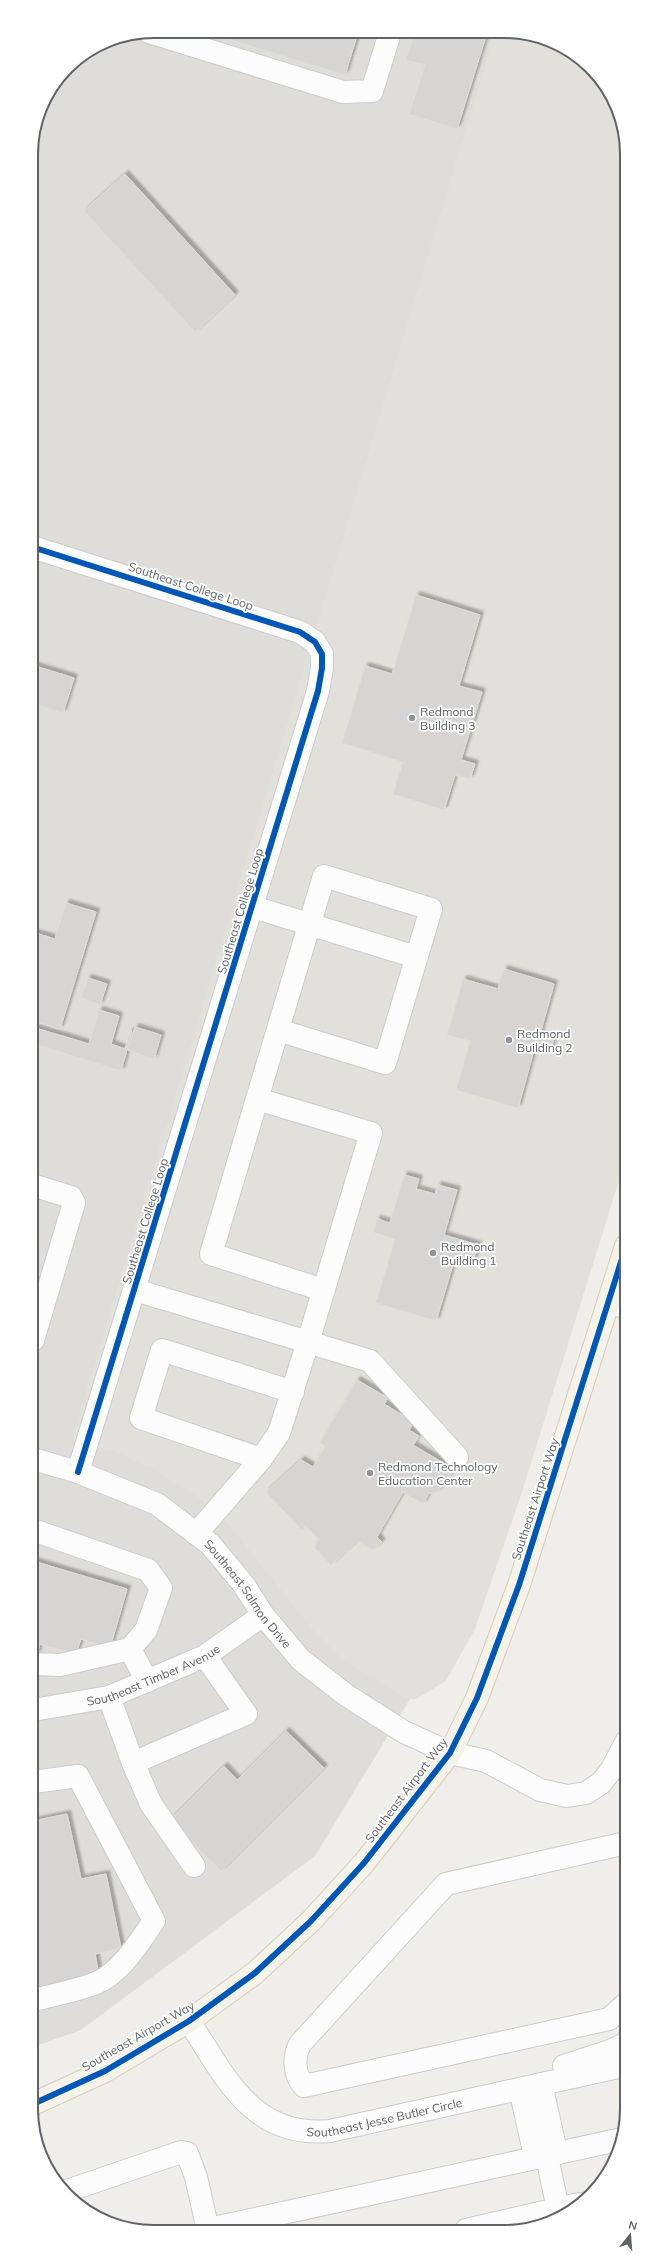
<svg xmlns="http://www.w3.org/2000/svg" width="658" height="2263" viewBox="0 0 658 2263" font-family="Mulish,sans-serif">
  <defs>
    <filter id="shadow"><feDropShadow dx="3.5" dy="-3.5" stdDeviation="1" flood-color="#0004"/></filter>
  </defs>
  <rect width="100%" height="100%" fill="#efeeea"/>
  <polygon fill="#dfddda" points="154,31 528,33 565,47 591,67 614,100 625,131 419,1684 315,1856 81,2030 33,2047 31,147 40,107 67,67 107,40"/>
  <polygon fill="#e2e0da" points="495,33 528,33 565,47 591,67 614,100 625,131 626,1158 522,1492 475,1629 446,1681 416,1699 405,1698 340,1657 314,1631 228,1524 194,1494 153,1469 116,1452 72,1439"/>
  <g fill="#d6d5d3" stroke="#deddd9" filter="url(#shadow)">
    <polygon points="202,31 358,32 345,75"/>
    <polygon points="415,33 487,33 457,129 409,114 425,65 406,60"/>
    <polygon points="125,174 235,295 195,332 84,211"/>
    <polygon points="416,595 480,615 459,686 482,692 461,760 475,764 470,779 455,775 444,810 393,794 403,762 342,743 365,666 392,674"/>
    <polygon points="32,665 74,678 63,713 32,703"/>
    <polygon points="66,903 96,912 60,1029 32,1020 32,932 55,939"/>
    <polygon points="504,969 554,984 540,1034 554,1039 549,1054 534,1050 518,1108 456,1090 470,1041 447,1035 463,979 498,989"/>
    <polygon points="88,978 107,984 100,1005 81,998"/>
    <polygon points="99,1010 119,1016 111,1044 125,1049 130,1031 132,1032 121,1071 32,1043 32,1027 89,1044"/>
    <polygon points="135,1027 161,1035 154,1059 128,1050"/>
    <polygon points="404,1175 419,1179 416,1189 435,1194 438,1185 457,1190 444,1235 478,1245 472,1266 454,1261 436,1321 376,1303 395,1239 373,1232 377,1219 390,1223"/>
    <polygon points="357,1380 388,1398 384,1404 414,1422 409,1430 419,1436 413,1445 455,1470 437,1492 429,1493 423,1504 403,1492 377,1537 382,1542 373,1550 357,1541 331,1565 314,1547 319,1539 305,1526 302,1530 266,1492 301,1460 313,1467 325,1447 320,1442"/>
    <polygon points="33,1561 127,1589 110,1648 81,1639 76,1654 40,1644 37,1654 33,1653"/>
    <polygon points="286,1731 324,1768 221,1871 170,1820 224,1766 237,1780"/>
    <polygon points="67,1814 81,1879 106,1874 121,1948 95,1954 99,1975 33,1988 33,1821"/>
  </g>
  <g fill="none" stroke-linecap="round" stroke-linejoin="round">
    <defs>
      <g id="minor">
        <polyline points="149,32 343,92 372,91 390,33"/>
        <polyline points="32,547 300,632 315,642 322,654 322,668 318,691 78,1472"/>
        <polyline points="253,907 416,957"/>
        <polyline points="278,1030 385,1063 431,909 324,876 257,1099 371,1133 308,1342 370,1361 457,1457"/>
        <polyline points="257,1099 211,1254 323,1290"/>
        <polyline points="32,1185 71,1197 74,1203 33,1340"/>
        <polyline points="135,1290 308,1342 279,1433 261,1459 196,1534"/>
        <polyline points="609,1302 626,1308"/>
        <path id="s1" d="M 33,1459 L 78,1472 L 157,1504 L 210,1544 L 244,1585 L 263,1615 L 301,1660 L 346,1695 L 404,1732 L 450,1753 L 486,1761 L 540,1790 L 567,1796 L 586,1793 L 601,1783 L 612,1769 L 626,1742"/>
        <polyline points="261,1459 141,1418 162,1350 293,1392"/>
        <polyline points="33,1530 148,1570 161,1588 146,1630 130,1649 147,1681"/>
        <polyline points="33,1664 60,1665 130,1649"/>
        <polyline points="109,1697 133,1763 151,1804 194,1866"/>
        <path id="s2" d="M 33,1710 L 109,1697 L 205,1656 L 263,1615"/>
        <polyline points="133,1763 246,1714 205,1656"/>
        <path d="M 33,1782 L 78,1776 L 154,1921 C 139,1942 121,1973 96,1983 C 76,1991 53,1995 33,2000"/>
        <path d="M 626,1843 L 446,1884 L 300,2044 C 293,2057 294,2075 304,2086 L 609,2019 L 627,2003"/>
        <path id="s3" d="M 189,2021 C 226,2078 252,2138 330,2131 L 627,2065"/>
        <polyline points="564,2066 610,2051 627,2043"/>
        <polyline points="541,2084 554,2142 547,2157 558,2209"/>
        <polyline points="520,2089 533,2147 547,2157"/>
        <polyline points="64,2192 181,2152 187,2153 196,2177 208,2230"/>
        <polyline points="208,2229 251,2220"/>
        <polyline points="253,2230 251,2220 622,2139"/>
        <polyline points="466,2230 579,2204"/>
      </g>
      <polyline id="major" points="33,2104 105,2071 189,2021 255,1973 311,1921 364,1863 450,1753 477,1698 519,1585 626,1246"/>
    </defs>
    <use href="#minor" stroke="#cbcccc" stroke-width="24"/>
    <use href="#major" stroke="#d7ceb8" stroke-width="24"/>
    <use href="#minor" stroke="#fdfcfc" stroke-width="22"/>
    <use href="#major" stroke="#f4f2e9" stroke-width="22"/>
    <defs>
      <g id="cycleway">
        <polyline points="32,547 300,632 315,642 322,654 322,668 318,691 78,1472"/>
        <polyline points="33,2104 105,2071 189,2021 255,1973 311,1921 364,1863 450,1753 477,1698 519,1585 626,1246"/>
      </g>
    </defs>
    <use href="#cycleway" stroke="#fff" stroke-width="8"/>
    <use href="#cycleway" stroke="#0057b8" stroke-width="6"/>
  </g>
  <g fill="#919496" stroke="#fff" stroke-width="1.5">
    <circle cx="412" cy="718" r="4"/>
    <circle cx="509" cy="1040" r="4"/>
    <circle cx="433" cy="1253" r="4"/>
    <circle cx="370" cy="1473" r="4"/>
  </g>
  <g text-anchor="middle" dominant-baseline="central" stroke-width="3.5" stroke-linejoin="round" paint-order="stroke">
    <g font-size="12" fill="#5f6368" stroke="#fff">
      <text transform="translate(191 586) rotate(18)">Southeast College Loop</text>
      <text transform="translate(240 911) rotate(-73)">Southeast College Loop</text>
      <text transform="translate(145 1221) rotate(-73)">Southeast College Loop</text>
      <text transform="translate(535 1499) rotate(-72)">Southeast Airport Way</text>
      <text stroke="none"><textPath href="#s1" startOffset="261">Southeast Salmon Drive</textPath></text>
      <text stroke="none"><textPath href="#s2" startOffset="126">Southeast Timber Avenue</textPath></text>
      <text transform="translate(406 1790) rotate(-53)">Southeast Airport Way</text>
      <text transform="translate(138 2036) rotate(-30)">Southeast Airport Way</text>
      <text stroke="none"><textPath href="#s3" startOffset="247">Southeast Jesse Butler Circle</textPath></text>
    </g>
    <g font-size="12" fill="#5f6368" stroke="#fff" text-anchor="start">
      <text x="420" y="711">Redmond<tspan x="420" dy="14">Building 3</tspan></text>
      <text x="517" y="1033">Redmond<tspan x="517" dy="14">Building 2</tspan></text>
      <text x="441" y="1246">Redmond<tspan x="441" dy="14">Building 1</tspan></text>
      <text x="378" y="1466">Redmond Technology<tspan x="378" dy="14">Education Center</tspan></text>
    </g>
  </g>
  <path d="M0 0H658V2263H0ZM154 38H504A116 116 0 0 1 620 154V2109A116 116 0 0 1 504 2225H154A116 116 0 0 1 38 2109V154A116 116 0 0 1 154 38Z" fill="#fff" fill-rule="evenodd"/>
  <path fill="none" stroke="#5f6368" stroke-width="2" d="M154 38H504A116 116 0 0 1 620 154V2109A116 116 0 0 1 504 2225H154A116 116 0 0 1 38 2109V154A116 116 0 0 1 154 38Z"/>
  <g transform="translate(630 2235) rotate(17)" stroke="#ffffff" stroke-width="3" paint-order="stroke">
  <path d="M0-3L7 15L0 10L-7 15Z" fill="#5f6368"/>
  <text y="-6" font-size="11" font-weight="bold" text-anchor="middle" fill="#5f6368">N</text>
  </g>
</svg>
